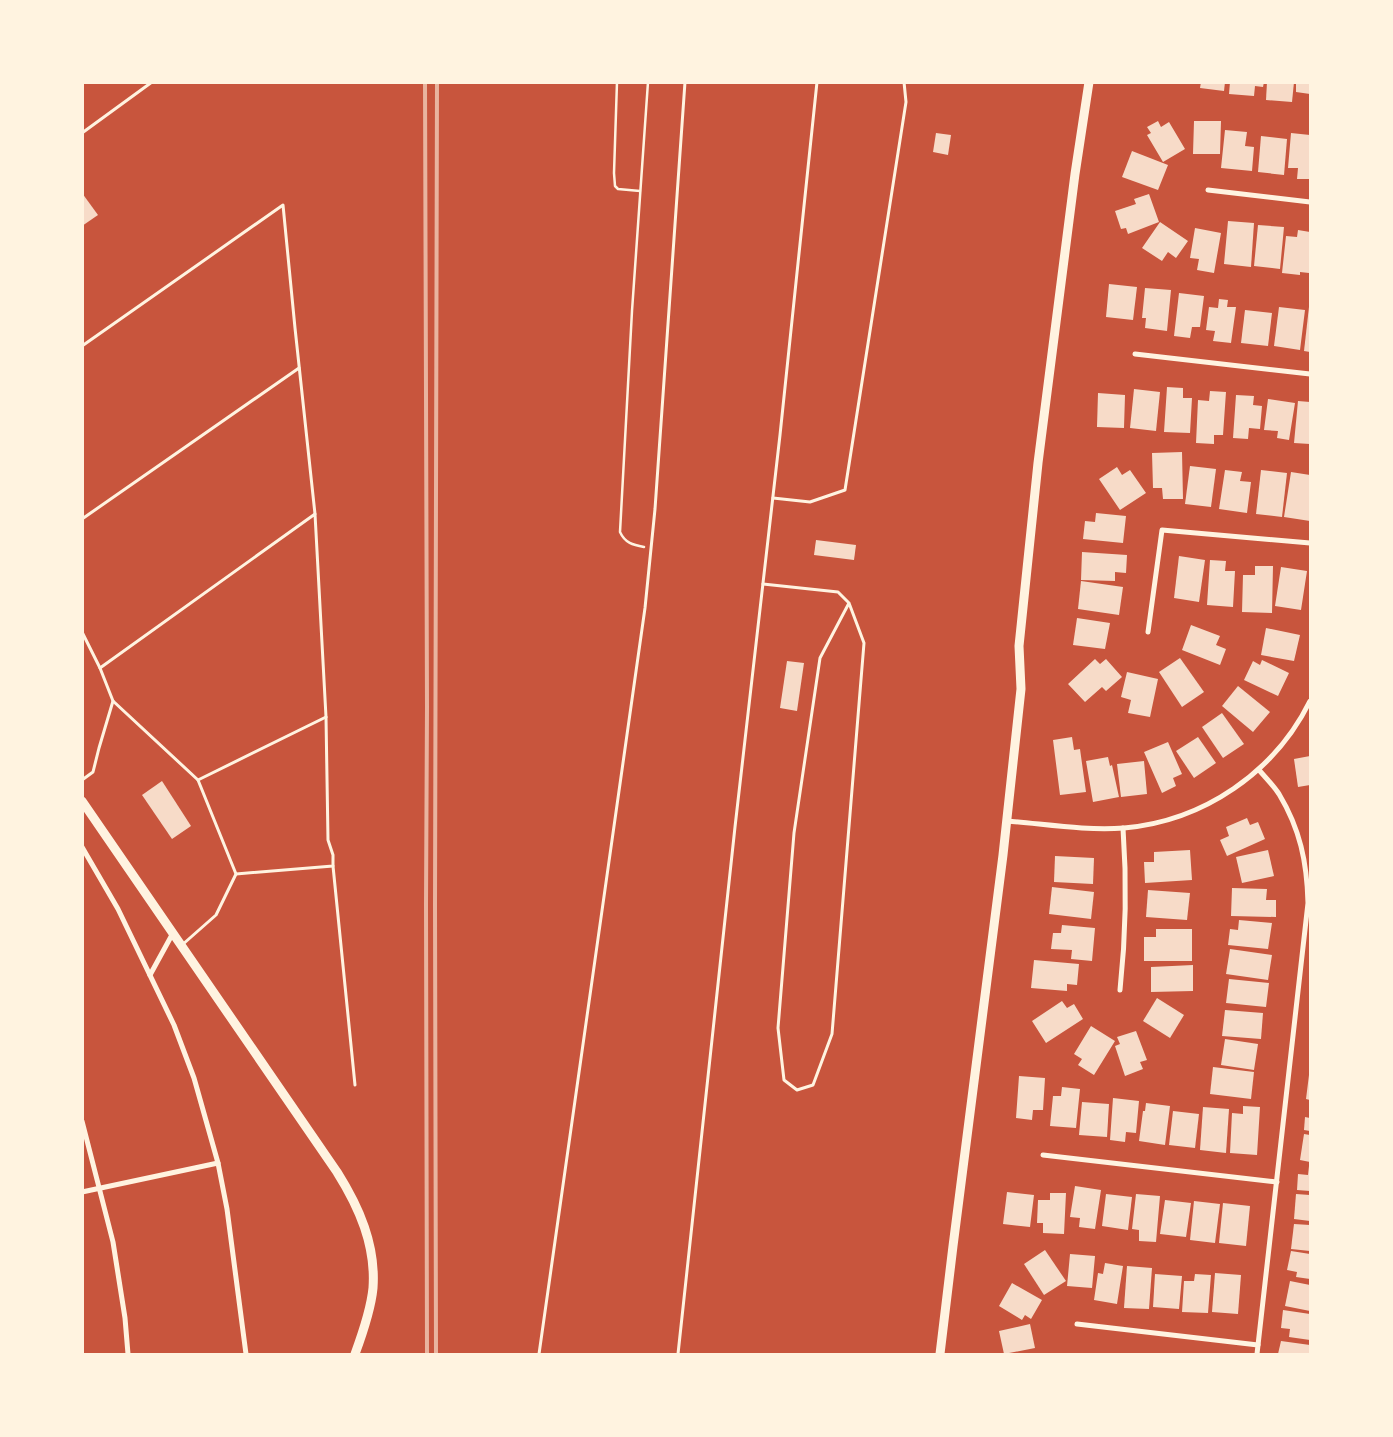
<svg xmlns="http://www.w3.org/2000/svg" width="1393" height="1437" viewBox="0 0 1393 1437" font-family="Raleway,sans-serif">
  <rect width="100%" height="100%" fill="#c8553d"/>
  <g fill="#f7dbc8">
    <polygon points="1201,82 1225,82 1224,91 1200,88"/>
    <polygon points="1230,82 1264,82 1263,87 1255,86 1254,96 1229,94"/>
    <polygon points="1267,82 1294,82 1292,102 1266,100"/>
    <polygon points="1296,82 1310,82 1310,94 1296,92"/>
    <polygon points="1158,121 1161,127 1169,122 1185,149 1163,162 1147,135 1151,133 1147,127"/>
    <polygon points="1194,121 1221,121 1220,154 1193,154"/>
    <polygon points="1225,130 1247,132 1245,146 1254,147 1252,171 1221,168"/>
    <polygon points="936,133 951,135 948,155 933,152"/>
    <polygon points="1291,133 1310,135 1310,179 1297,179 1298,168 1288,168"/>
    <polygon points="1261,136 1287,139 1284,175 1258,172"/>
    <polygon points="1132,151 1168,165 1158,190 1122,177"/>
    <polygon points="82,193 98,215 82,226"/>
    <polygon points="1149,194 1159,222 1128,234 1126,228 1121,229 1115,211 1136,204 1134,199"/>
    <polygon points="1228,221 1254,223 1251,267 1224,264"/>
    <polygon points="1160,222 1188,241 1176,258 1168,252 1162,261 1142,248"/>
    <polygon points="1258,225 1284,227 1280,269 1254,266"/>
    <polygon points="1195,228 1221,233 1214,273 1197,270 1199,259 1190,258"/>
    <polygon points="1298,230 1310,232 1310,256 1309,273 1300,272 1300,275 1282,273 1286,236 1297,237"/>
    <polygon points="1109,284 1137,287 1133,320 1106,317"/>
    <polygon points="1145,288 1171,290 1167,331 1145,328 1146,318 1142,318"/>
    <polygon points="1179,293 1204,296 1200,327 1192,327 1190,338 1174,336"/>
    <polygon points="1219,299 1228,300 1227,307 1236,307 1231,343 1213,341 1215,331 1206,330 1209,307 1218,308"/>
    <polygon points="1279,307 1305,310 1300,350 1274,346"/>
    <polygon points="1309,307 1310,307 1310,352 1304,351"/>
    <polygon points="1245,310 1272,313 1268,346 1241,343"/>
    <polygon points="1167,387 1183,388 1183,398 1192,398 1190,433 1164,432"/>
    <polygon points="1134,389 1160,392 1156,431 1130,428"/>
    <polygon points="1210,391 1226,392 1223,435 1214,435 1214,444 1196,443 1198,400 1209,401"/>
    <polygon points="1098,393 1125,395 1124,428 1097,427"/>
    <polygon points="1236,395 1254,396 1253,405 1262,406 1260,429 1249,428 1248,439 1233,438"/>
    <polygon points="1268,399 1295,403 1289,440 1277,438 1278,431 1264,430"/>
    <polygon points="1298,401 1310,402 1310,444 1294,443"/>
    <polygon points="1182,452 1183,499 1163,499 1162,488 1153,488 1152,453"/>
    <polygon points="1190,466 1216,469 1211,507 1185,504"/>
    <polygon points="1117,467 1122,475 1130,470 1146,493 1120,510 1099,479"/>
    <polygon points="1225,470 1242,472 1240,481 1251,482 1247,513 1219,509"/>
    <polygon points="1261,470 1287,473 1282,517 1256,514"/>
    <polygon points="1291,472 1310,475 1310,521 1284,517"/>
    <polygon points="1096,513 1126,516 1123,543 1083,539 1085,521 1095,522"/>
    <polygon points="816,540 856,545 854,560 814,555"/>
    <polygon points="1082,552 1127,555 1126,573 1115,572 1115,581 1081,580"/>
    <polygon points="1179,556 1205,560 1199,602 1174,598"/>
    <polygon points="1210,560 1226,561 1225,571 1235,571 1233,607 1207,605"/>
    <polygon points="1255,566 1273,566 1272,613 1242,612 1243,575 1255,575"/>
    <polygon points="1281,567 1307,571 1301,610 1275,606"/>
    <polygon points="1081,581 1123,587 1119,615 1078,609"/>
    <polygon points="1077,618 1110,623 1105,649 1073,645"/>
    <polygon points="1191,625 1220,636 1216,645 1226,649 1220,665 1182,650"/>
    <polygon points="1266,628 1300,635 1294,661 1261,655"/>
    <polygon points="1180,658 1204,692 1182,707 1159,672"/>
    <polygon points="1095,659 1100,664 1106,659 1122,677 1106,691 1102,687 1085,702 1068,684"/>
    <polygon points="1262,660 1289,673 1278,696 1244,680 1253,661 1260,665"/>
    <polygon points="787,661 804,663 797,711 780,708"/>
    <polygon points="1127,672 1158,679 1150,717 1128,713 1131,700 1121,697"/>
    <polygon points="1238,686 1270,712 1253,732 1222,706"/>
    <polygon points="1222,713 1244,744 1223,758 1202,727"/>
    <polygon points="1072,737 1074,750 1080,749 1086,792 1060,795 1053,740"/>
    <polygon points="1198,737 1216,763 1194,778 1176,751"/>
    <polygon points="1168,742 1182,774 1173,778 1176,786 1162,793 1144,752"/>
    <polygon points="1310,756 1310,785 1298,787 1294,759"/>
    <polygon points="1108,757 1110,766 1112,765 1119,797 1093,802 1086,761"/>
    <polygon points="1144,761 1147,794 1121,797 1117,764"/>
    <polygon points="162,781 191,826 172,839 142,795"/>
    <polygon points="1247,818 1250,825 1258,822 1265,839 1227,856 1220,840 1229,836 1226,827"/>
    <polygon points="1190,850 1192,880 1145,883 1144,862 1154,862 1154,852"/>
    <polygon points="1268,850 1274,876 1242,883 1236,857"/>
    <polygon points="1055,856 1094,858 1093,884 1054,882"/>
    <polygon points="1052,887 1094,892 1091,919 1049,914"/>
    <polygon points="1232,888 1267,889 1266,900 1276,900 1276,917 1231,916"/>
    <polygon points="1148,890 1190,893 1187,920 1146,917"/>
    <polygon points="1239,920 1272,923 1268,949 1228,945 1230,929 1238,930"/>
    <polygon points="1062,925 1095,928 1092,961 1071,959 1072,950 1051,949 1053,933 1061,933"/>
    <polygon points="1156,929 1192,929 1192,961 1144,961 1144,937 1156,937"/>
    <polygon points="1230,949 1272,955 1268,980 1226,974"/>
    <polygon points="1034,960 1079,964 1077,985 1067,984 1067,991 1031,988"/>
    <polygon points="1193,965 1193,991 1151,992 1151,967"/>
    <polygon points="1229,979 1269,983 1266,1007 1226,1003"/>
    <polygon points="1157,998 1184,1015 1170,1038 1143,1021"/>
    <polygon points="1062,1001 1067,1008 1074,1004 1083,1019 1046,1043 1032,1021"/>
    <polygon points="1225,1010 1263,1013 1261,1039 1222,1036"/>
    <polygon points="1091,1026 1115,1041 1094,1075 1078,1065 1082,1059 1074,1054"/>
    <polygon points="1136,1031 1147,1060 1140,1062 1143,1069 1125,1076 1115,1046 1120,1044 1117,1037"/>
    <polygon points="1225,1039 1258,1044 1254,1070 1221,1065"/>
    <polygon points="1213,1067 1254,1072 1251,1099 1210,1094"/>
    <polygon points="1309,1075 1310,1075 1310,1100 1306,1099"/>
    <polygon points="1019,1076 1045,1078 1043,1110 1033,1110 1032,1120 1016,1118"/>
    <polygon points="1062,1087 1080,1089 1076,1128 1050,1126 1053,1096 1061,1096"/>
    <polygon points="1113,1098 1139,1101 1136,1133 1126,1132 1125,1142 1110,1140"/>
    <polygon points="1082,1102 1109,1104 1107,1137 1079,1135"/>
    <polygon points="1146,1103 1170,1106 1165,1145 1139,1141 1143,1111 1145,1111"/>
    <polygon points="1243,1106 1260,1107 1257,1155 1230,1153 1232,1113 1243,1114"/>
    <polygon points="1203,1107 1229,1109 1226,1153 1200,1150"/>
    <polygon points="1173,1111 1199,1114 1195,1148 1169,1145"/>
    <polygon points="1305,1117 1310,1118 1310,1131 1304,1130"/>
    <polygon points="1304,1134 1310,1135 1310,1162 1300,1160"/>
    <polygon points="1309,1166 1310,1166 1310,1191 1297,1190 1298,1174 1308,1175"/>
    <polygon points="1075,1186 1101,1190 1095,1229 1079,1227 1080,1218 1070,1217"/>
    <polygon points="1007,1192 1034,1195 1030,1227 1003,1224"/>
    <polygon points="1050,1193 1066,1193 1064,1234 1043,1233 1043,1223 1037,1223 1038,1200 1050,1200"/>
    <polygon points="1106,1194 1132,1197 1128,1230 1102,1226"/>
    <polygon points="1136,1194 1160,1196 1156,1242 1139,1241 1139,1230 1132,1229"/>
    <polygon points="1296,1194 1310,1195 1310,1221 1294,1219"/>
    <polygon points="1165,1200 1191,1203 1186,1237 1160,1234"/>
    <polygon points="1194,1201 1220,1204 1215,1243 1190,1240"/>
    <polygon points="1223,1203 1250,1206 1246,1246 1219,1243"/>
    <polygon points="1294,1224 1310,1225 1310,1251 1291,1249"/>
    <polygon points="1045,1250 1066,1281 1044,1295 1024,1264"/>
    <polygon points="1291,1251 1310,1254 1310,1279 1296,1277 1297,1272 1287,1270"/>
    <polygon points="1070,1254 1095,1256 1092,1288 1067,1286"/>
    <polygon points="1105,1263 1123,1266 1117,1304 1094,1300 1098,1273 1103,1274"/>
    <polygon points="1127,1266 1152,1268 1149,1309 1124,1308"/>
    <polygon points="1215,1273 1241,1275 1238,1314 1212,1312"/>
    <polygon points="1155,1274 1182,1276 1179,1309 1153,1307"/>
    <polygon points="1195,1274 1211,1275 1208,1313 1182,1312 1184,1281 1194,1281"/>
    <polygon points="1290,1281 1310,1285 1310,1311 1285,1306"/>
    <polygon points="1012,1283 1042,1300 1031,1319 1025,1315 1022,1320 999,1306"/>
    <polygon points="1283,1310 1310,1314 1310,1340 1289,1337 1290,1329 1281,1328"/>
    <polygon points="1030,1324 1035,1348 1004,1354 999,1331"/>
    <polygon points="1281,1341 1310,1345 1310,1354 1278,1354"/>
  </g>
  <g fill="none" stroke-linecap="round" stroke-linejoin="round">
    <g stroke="#fff3e0" stroke-width="2.5">
      <polyline points="617,82 614,173 615,186 618,189 640,191"/>
      <path d="M 644,547 C 633,545 625,543 620,532 L 632,311 L 648,82"/>
    </g>
    <g stroke="#fff3e0" stroke-width="3">
      <polyline points="82,133 152,82"/>
      <polyline points="82,346 283,205 295,328 315,514"/>
      <polyline points="773,498 810,502 845,490 906,102 904,82"/>
      <polyline points="82,519 299,368"/>
      <polyline points="763,584 838,592 849,603 864,643 832,1034 813,1085 797,1090 784,1080 778,1028 794,833 820,658 849,603"/>
      <polyline points="82,632 100,668 113,701 198,780 236,874 216,915 182,945"/>
      <polyline points="100,668 315,514 326,717 328,840 333,855 333,866 236,874"/>
      <polyline points="82,780 93,772 99,748 113,701"/>
      <polyline points="198,780 326,717"/>
      <polyline points="333,866 355,1085"/>
      <polyline points="539,1354 645,608 655,509 685,82"/>
      <polyline points="678,1354 735,827 780,435 817,82"/>
    </g>
    <g stroke="#fff3e0" stroke-width="5">
      <polyline points="1208,190 1310,202"/>
      <polyline points="1135,354 1310,374"/>
      <polyline points="1148,632 1162,530 1310,543"/>
      <path d="M 1007,821 C 1045,824 1086,831 1124,828 C 1204,821 1275,772 1310,701"/>
      <polyline points="82,847 118,909 174,1025 194,1078 218,1163 227,1209 246,1354"/>
      <polyline points="150,975 173,933"/>
      <path d="M 1120,990 C 1126,935 1127,883 1123,828"/>
      <polyline points="82,1121 113,1242 125,1318 128,1354"/>
      <polyline points="1043,1155 1277,1182"/>
      <polyline points="82,1192 218,1163"/>
      <polyline points="1077,1324 1258,1345"/>
      <path d="M 1257,1354 L 1308,903 C 1307,862 1300,829 1279,794 C 1273,785 1266,778 1259,770"/>
    </g>
    <g stroke="#fff3e0" stroke-width="9">
      <path d="M 82,801 L 337,1172 C 359,1207 376,1245 373,1288 C 371,1309 362,1335 355,1354"/>
      <polyline points="940,1354 953,1246 1003,855 1021,689 1019,646 1038,463 1075,174 1089,82"/>
    </g>
    <g stroke="#e9b49f" stroke-width="4">
      <polyline points="425,82 427,706 426,904 427,1354"/>
      <polyline points="436,1354 435,904 437,82"/>
    </g>
  </g>
  <rect width="1393" height="1437" fill="none" stroke="#fff3e0" stroke-width="168"/>
</svg>
